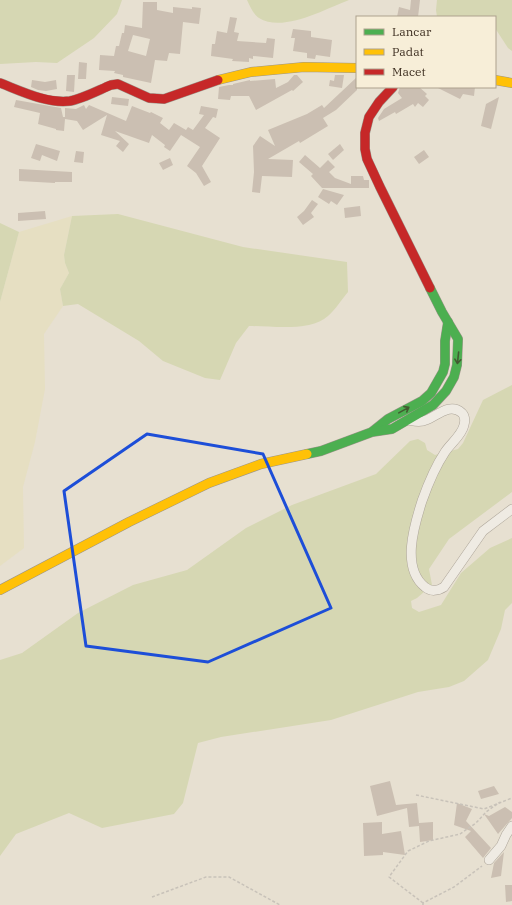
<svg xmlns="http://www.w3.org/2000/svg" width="512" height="905" viewBox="0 0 512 905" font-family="'IBM Plex Serif',serif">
  <rect width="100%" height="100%" fill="#e7e0d1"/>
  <polygon fill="#e6dfc2" points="72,216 64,255 65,263 69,273 60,289 63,306 44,334 45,389 35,442 23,487 24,548 0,566 0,302 19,232"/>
  <g fill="#d6d7b3">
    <polygon points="0,0 122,0 117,14 94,38 57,63 36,62 0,64"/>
    <path d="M 247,0 L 349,0 C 325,9 283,33 259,18 C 253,14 250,6 247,0 Z"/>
    <polygon points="437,0 512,0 512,51 508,48 495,28 495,17 437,17 436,10"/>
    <path d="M 118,214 L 243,247 L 347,262 L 348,292 C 342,299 336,309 328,316 C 311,332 272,326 249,326 L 236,343 L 220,380 L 205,378 L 163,361 L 139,341 L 78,304 L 63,306 L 60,289 L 69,273 L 65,263 L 64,255 L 72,216 Z"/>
    <polygon points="0,223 19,232 0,302"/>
    <polygon points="512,385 512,492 449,539 429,569 432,585 417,598 411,601 412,608 419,612 441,605 461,573 490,548 512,538 512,603 505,610 501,629 488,660 464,681 449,687 418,692 331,720 221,737 198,743 183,803 174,814 102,828 69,813 16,834 0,856 0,660 22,653 78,613 133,585 187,570 246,528 292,505 376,474 410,441 418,439 425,443 427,450 435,455 458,449 463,443 483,400"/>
  </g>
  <g fill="#cbbfb2" fill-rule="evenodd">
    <polygon points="411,0 420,0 418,17 397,17 399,7 410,10"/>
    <path d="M 143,2 L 157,2 L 157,10 L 173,13 L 173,7 L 192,9 L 192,7 L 201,8 L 199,24 L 183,22 L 180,54 L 169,53 L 167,61 L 155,60 L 151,83 L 123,77 L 123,75 L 114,73 L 115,71 L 99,70 L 100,55 L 114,56 L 116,46 L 119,46 L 122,33 L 124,33 L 125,25 L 142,28 ZM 133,35 L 150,39 L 146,56 L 128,51 Z"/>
    <polygon points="230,17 237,18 234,32 239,33 237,41 266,43 267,38 275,39 273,58 253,56 253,59 249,58 249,62 232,61 233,59 211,56 212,44 215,44 217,31 227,33"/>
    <polygon points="293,29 311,31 311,37 332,40 330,57 316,55 315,59 307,58 307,53 293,51 295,38 291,38"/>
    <polygon points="79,62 87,63 86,79 78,79"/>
    <polygon points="67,75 75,75 74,92 66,91"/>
    <polygon points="294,75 297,75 303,82 293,91 292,90 256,110 249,96 231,96 230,100 218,99 219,87 229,85 233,85 233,84 250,80 250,81 275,79 276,88 288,82"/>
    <polygon points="335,75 344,75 342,88 329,86 330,80 334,81"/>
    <polygon points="357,77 357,90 336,110 323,118 328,126 300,143 299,141 268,159 293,160 292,177 262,176 260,193 252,192 254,172 253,146 260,136 275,146 268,130 307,114 322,105 324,108"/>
    <polygon points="32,80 45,82 56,80 57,89 46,91 38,90 31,87"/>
    <polygon points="400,87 419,87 427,94 425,96 429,100 423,107 418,103 415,107 413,104 396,114 395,112 379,121 378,118 384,109 402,98 398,93"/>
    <polygon points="436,87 475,87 474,96 463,94 460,99"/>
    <polygon points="112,97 129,99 128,106 111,104"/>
    <polygon points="499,97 491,129 481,126 486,104"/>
    <polygon points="16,100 61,108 63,117 65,117 65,108 76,109 84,105 86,109 89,105 126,121 132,106 150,113 151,112 163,118 160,123 169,130 174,123 186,130 188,127 193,130 204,115 199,114 201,106 218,109 216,118 213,117 205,128 220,138 202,166 211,182 204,186 196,173 187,166 200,147 181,135 170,151 164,147 165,145 152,135 149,143 115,131 129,144 123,152 116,146 120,141 101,135 107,115 83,130 77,121 65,119 64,131 56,130 56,129 38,124 40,113 14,107"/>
    <polygon points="36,144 60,151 57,161 42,155 40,161 31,158"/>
    <polygon points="340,144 344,150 333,160 328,154"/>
    <polygon points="424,150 429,157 419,164 414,157"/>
    <polygon points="76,151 84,152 83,163 74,162"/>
    <polygon points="305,155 320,168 328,160 335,167 329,172 335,178 351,184 351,176 363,176 364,180 369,180 369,188 322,188 311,176 313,174 299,162"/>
    <polygon points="170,158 173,165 163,170 159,163"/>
    <polygon points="19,169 72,172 72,182 55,182 55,183 19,181"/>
    <polygon points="323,189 344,195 337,205 331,201 329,204 318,197"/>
    <polygon points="312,200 318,204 311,213 314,217 303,225 297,217 304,211"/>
    <polygon points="360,206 361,216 345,218 344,208"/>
    <polygon points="45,211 46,219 18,221 18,213"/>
    <polygon points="390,781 396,805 417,803 419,823 433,822 433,840 420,842 419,826 409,827 407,808 377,816 370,786"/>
    <polygon points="494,786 499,794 481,799 478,791"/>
    <polygon points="457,803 472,809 466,821 491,848 483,858 465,837 471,831 454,825"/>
    <polygon points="505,807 512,812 512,818 498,834 484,814 489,816"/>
    <polygon points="382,822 382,834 401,831 405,855 383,852 383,855 364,856 363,823"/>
    <polygon points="504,852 501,876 491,878 494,863"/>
    <polygon points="505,885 512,885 512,901 506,902"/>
  </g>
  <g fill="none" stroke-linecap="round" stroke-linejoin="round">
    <defs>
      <g id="street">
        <path d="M 408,420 C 414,421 420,423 426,420 C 437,416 450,402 462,413 C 465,416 465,421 464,425 C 462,435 451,443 445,452 C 435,467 428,484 422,501 C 414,526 401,568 425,587 C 431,592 438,591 444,587 L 483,531 L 512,509"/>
        <polyline points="489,860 501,846 506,835 512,826"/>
      </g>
      <g id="fast">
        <polyline points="373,431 388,419 422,401 431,393 443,372 445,364 445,341 448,322"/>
        <polyline points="307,454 321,451 372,432 392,429 433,405 446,391 454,377 457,365 458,339 442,312 430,288"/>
      </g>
      <g id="slow">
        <polyline points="218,80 251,72 304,67 357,68"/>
        <polyline points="495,80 512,83"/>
        <polyline points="0,590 129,522 209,483 261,464 307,454"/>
      </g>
      <g id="jam">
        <path d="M 0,83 C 21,91 47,104 70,101 C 82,99 99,90 111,85 L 118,84 L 149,98 L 164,99 L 218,80"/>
        <polyline points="393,87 379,102 369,117 365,133 365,149 367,159 380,187 430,288"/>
      </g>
    </defs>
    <use href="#street" stroke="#ada599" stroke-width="10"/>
    <use href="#fast" stroke="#9c958a" stroke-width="10"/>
    <use href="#slow" stroke="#9c958a" stroke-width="10"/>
    <use href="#jam" stroke="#9c958a" stroke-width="10"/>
    <g stroke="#c8c2b9" stroke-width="1.5" stroke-dasharray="3 2" stroke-linecap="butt">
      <polyline points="416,795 484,809 512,798"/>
      <polyline points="152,897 206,877 229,877 280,905"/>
      <polyline points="423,903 389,877 408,851 429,841 460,834 476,823 486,812 500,802"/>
      <polyline points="423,905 423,903 454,887 482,866"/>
    </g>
    <use href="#street" stroke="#efebe3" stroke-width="9"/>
    <use href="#fast" stroke="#4caf50" stroke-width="9"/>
    <use href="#slow" stroke="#ffc107" stroke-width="9"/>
    <use href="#jam" stroke="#c62828" stroke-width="9"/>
  </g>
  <defs><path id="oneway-shaft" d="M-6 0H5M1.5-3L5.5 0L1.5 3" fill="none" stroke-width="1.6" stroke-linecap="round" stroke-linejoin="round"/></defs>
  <g stroke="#425b31">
    <use href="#oneway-shaft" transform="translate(458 358) rotate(96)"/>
    <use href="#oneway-shaft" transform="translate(404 410) rotate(-29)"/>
  </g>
  <path fill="none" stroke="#1d4ed8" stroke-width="3" stroke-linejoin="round" d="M 147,434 L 263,454 L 331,608 L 208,662 L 86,646 L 64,491 Z"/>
  <rect x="356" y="16" width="140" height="72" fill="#f7eed8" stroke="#ada18e"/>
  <rect x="364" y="29" width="20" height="6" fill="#4caf50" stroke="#ada18e"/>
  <text x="392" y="36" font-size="12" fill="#3d2e20">Lancar</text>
  <rect x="364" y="49" width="20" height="6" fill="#ffc107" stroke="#ada18e"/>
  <text x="392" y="56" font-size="12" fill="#3d2e20">Padat</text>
  <rect x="364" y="69" width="20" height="6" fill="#c62828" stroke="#ada18e"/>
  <text x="392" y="76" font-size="12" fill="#3d2e20">Macet</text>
</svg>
